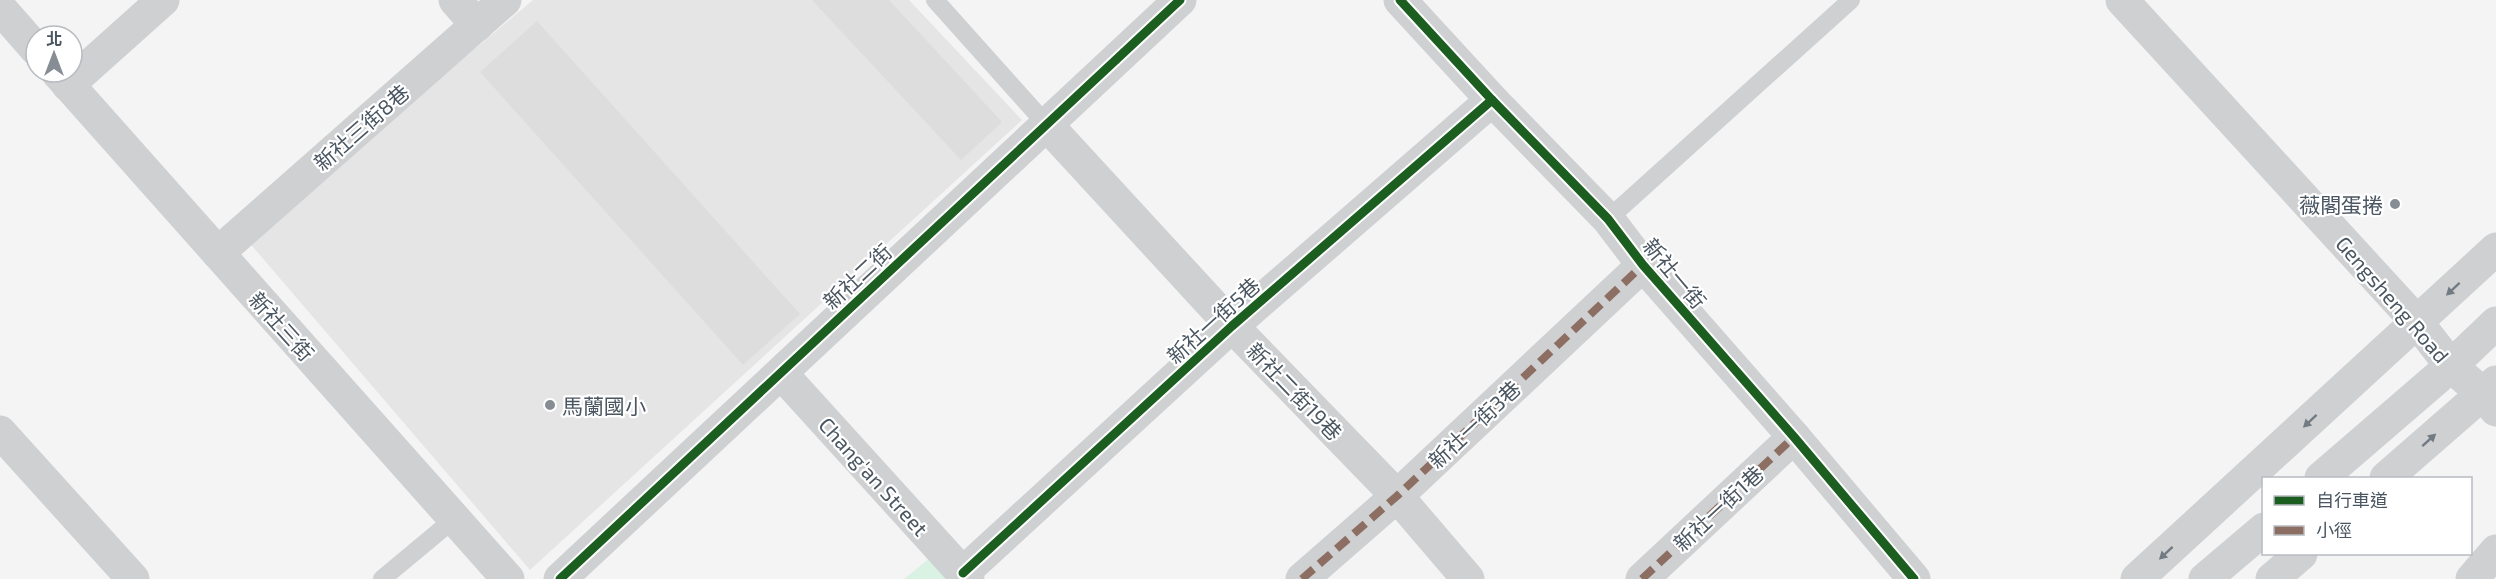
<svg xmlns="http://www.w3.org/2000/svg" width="2496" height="579" viewBox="0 0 2496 579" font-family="'Exo 2','Noto Sans TC',sans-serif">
  <rect width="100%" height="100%" fill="#f4f4f4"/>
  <polygon fill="#e6e5e6" points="533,0 909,0 1022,120 530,570 247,240"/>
  <polygon fill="#d9f2e3" points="930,558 948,579 904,579"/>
  <g fill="#ddddde">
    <polygon points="812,0 889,0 1002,122 961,160"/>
    <polygon points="537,21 800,314 743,365 480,72"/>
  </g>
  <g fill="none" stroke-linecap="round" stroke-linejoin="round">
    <g stroke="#ced0d2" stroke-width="18">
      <polyline points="935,0 1046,124"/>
      <polyline points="1608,219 1851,0"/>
      <polyline points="382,579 454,519"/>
    </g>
    <g stroke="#ced0d2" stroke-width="33">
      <polyline points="455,0 477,25"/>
      <polyline points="1400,0 1492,100 1608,219 1643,265 1794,437 1914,579"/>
      <polyline points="0,8 36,49"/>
      <polyline points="57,72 508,579"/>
      <polyline points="68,85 163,0"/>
      <polyline points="1046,124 1232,326 1397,496 1468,579"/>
      <polyline points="218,253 505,0"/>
      <polyline points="781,373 968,579"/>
      <polyline points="2386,478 2496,382"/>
      <polyline points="963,573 1232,326 1492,100"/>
      <polyline points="560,579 1180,0"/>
      <polyline points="1302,579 1397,496 1643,265"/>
      <polyline points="1642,579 1794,437"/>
      <polyline points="2137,579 2496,249"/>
      <polyline points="2272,579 2301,554"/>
      <polyline points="2472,579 2496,551"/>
    </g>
    <g stroke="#ced0d2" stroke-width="33">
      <polyline points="2122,0 2417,322 2451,366 2482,393 2496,410"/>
      <polyline points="0,432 133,579"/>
      <polyline points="2321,478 2451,366 2496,323"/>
      <polyline points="2205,579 2264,529"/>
    </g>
    <g stroke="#8d6e63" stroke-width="8" stroke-dasharray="15 8" stroke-linecap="butt">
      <polyline points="1302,579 1397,496 1643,265"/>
      <polyline points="1642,579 1794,437"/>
    </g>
    <defs>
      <g id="cycleway">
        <polyline points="1400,0 1492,100 1608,219 1643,265 1794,437 1914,579"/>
        <polyline points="963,573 1232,326 1492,100"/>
        <polyline points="560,579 1180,0"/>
      </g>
    </defs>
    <use href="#cycleway" stroke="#fff" stroke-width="13"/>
    <use href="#cycleway" stroke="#1b5e20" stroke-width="9"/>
  </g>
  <defs><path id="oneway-solid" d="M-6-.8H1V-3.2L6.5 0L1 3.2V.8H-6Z" transform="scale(1.5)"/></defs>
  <g fill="#727b83">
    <use href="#oneway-solid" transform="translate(2453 289) rotate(137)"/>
    <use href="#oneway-solid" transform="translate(2310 421) rotate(137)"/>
    <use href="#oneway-solid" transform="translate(2429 440) rotate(-42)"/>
    <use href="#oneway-solid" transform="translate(2166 553) rotate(137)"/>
  </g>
  <g fill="#868d94" stroke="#fff" stroke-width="2">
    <circle cx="2395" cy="204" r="6"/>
    <circle cx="550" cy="405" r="6"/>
  </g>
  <g text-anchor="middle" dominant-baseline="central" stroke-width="4.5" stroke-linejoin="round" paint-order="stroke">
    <g font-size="21" fill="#4a5661" stroke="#fff">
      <text transform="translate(361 127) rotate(-41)">新社三街8巷</text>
      <text transform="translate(1675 273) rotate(50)">新社一街</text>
      <text transform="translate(857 276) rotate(-43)">新社二街</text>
      <text transform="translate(2393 299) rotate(49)">Gengsheng Road</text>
      <text transform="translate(1213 320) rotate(-42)">新社一街5巷</text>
      <text transform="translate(282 326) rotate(48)">新社三街</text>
      <text transform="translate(1295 391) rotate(46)">新社二街19巷</text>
      <text transform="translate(1474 424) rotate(-43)">新社一街3巷</text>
      <text transform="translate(874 476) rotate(48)">Chang'an Street</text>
      <text transform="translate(1718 508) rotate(-43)">新社一街1巷</text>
    </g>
    <g font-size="21" fill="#4a5661" stroke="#fff" text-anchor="end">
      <text x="2383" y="204">薇閣蛋捲</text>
      <text x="562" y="405" text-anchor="start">馬蘭國小</text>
    </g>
  </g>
  <rect x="2262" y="477" width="210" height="78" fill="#ffffff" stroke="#b7bbc0" stroke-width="1.5"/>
  <rect x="2274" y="496" width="30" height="9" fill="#1b5e20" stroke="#b7bbc0" stroke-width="1.5"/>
  <text x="2316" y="507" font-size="18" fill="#4a5661">自行車道</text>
  <rect x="2274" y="526" width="30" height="9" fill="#8d6e63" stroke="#b7bbc0" stroke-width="1.5"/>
  <text x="2316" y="537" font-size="18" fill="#4a5661">小徑</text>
  <g transform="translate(54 54)"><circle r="28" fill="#ffffff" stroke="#b7bbc0" stroke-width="1.5"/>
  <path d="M0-4.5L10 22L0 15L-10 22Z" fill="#868d94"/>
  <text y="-9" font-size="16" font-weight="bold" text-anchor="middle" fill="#4a5661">北</text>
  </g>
</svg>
